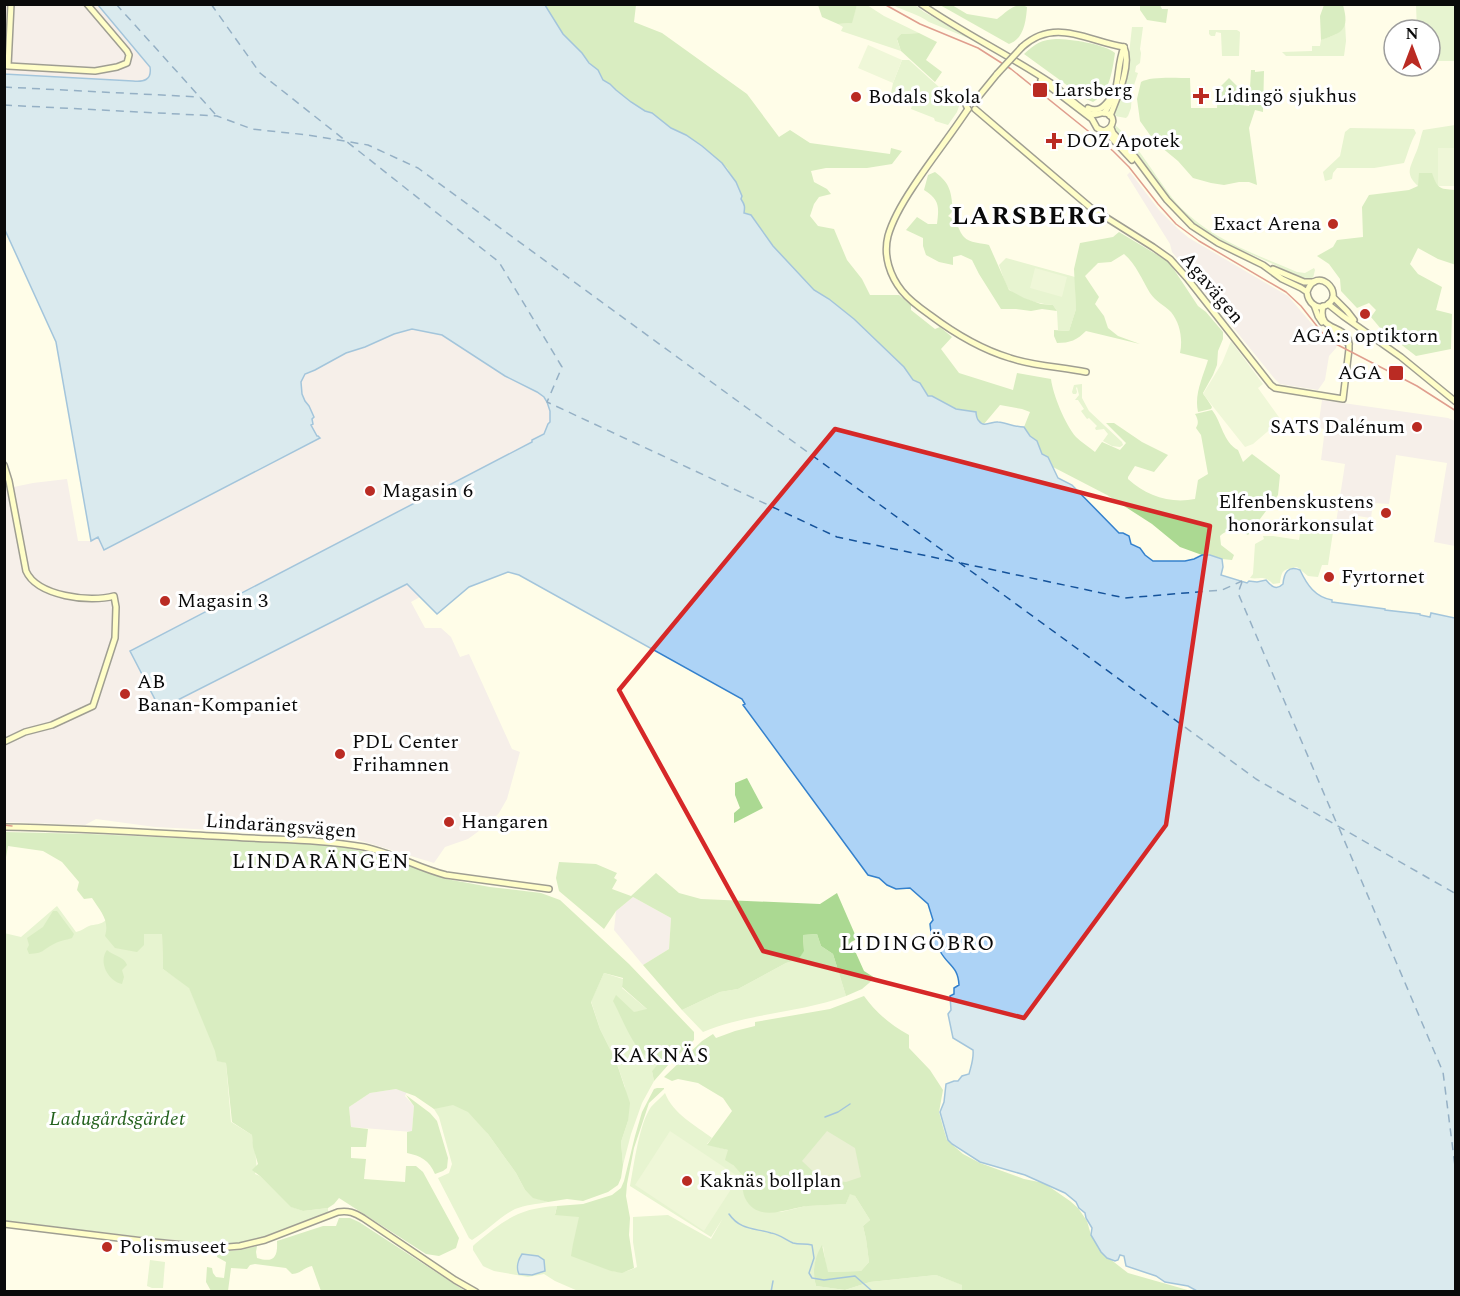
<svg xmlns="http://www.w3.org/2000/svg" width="1460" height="1296" viewBox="0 0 1460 1296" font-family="Spectral,serif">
  <rect width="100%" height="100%" fill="#fffde8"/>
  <g fill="#eadeea">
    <polygon points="4,5 98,5 150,67 151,73 147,79 143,82 5,74"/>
    <polygon points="1130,172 1159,210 1177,228 1189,238 1288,296 1324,338 1337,345 1336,348 1329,356 1325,380 1318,390 1280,384 1274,378 1172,252 1170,244 1127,175"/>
    <polygon points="412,329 442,335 505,376 537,392 544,397 550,411 550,422 548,424 544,434 532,440 532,442 130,651 160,709 407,584 420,597 411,602 425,628 441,628 451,637 460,657 469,654 512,749 520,752 507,799 499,813 487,825 468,839 445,847 434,863 355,839 326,836 155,827 96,819 85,825 5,822 4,489 33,483 67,479 78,541 91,541 98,537 105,549 317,436 311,425 312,419 309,406 305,402 302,394 301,382 305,374 315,370 346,353 365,347 394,334"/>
    <polygon points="1322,400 1448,418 1455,421 1455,546 1434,542 1447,463 1396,455 1389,504 1373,503 1371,518 1351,515 1349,525 1336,523 1345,464 1321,460 1325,429 1318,428"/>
    <polygon points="633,897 671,918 669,949 643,965 614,930 616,911"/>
    <polygon points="396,1089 407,1092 405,1096 414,1106 412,1132 351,1127 349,1107 370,1093"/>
  </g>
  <g fill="#c9e8b3">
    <polygon points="857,5 867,5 884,16 919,33 901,34 897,40 901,51 841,31 843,27 838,24 851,23"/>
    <path d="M 893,5 L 915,5 L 924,12 L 1004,56 L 1003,57 L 980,43 L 929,22 C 918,14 904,11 893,5 Z"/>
    <polygon points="1416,5 1455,5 1455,61 1430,61 1430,30 1417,30"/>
    <path d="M 1345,23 L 1346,41 L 1344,56 L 1286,56 L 1282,52 L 1312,51 L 1312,46 L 1320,46 L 1321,40 C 1331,36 1341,35 1345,23 Z"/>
    <polygon points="1132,27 1143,27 1140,49 1141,53 1140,63 1136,66 1135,72 1138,73 1132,91 1131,108 1128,116 1126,118 1115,116 1114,113 1128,63"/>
    <polygon points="1209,30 1237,30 1240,32 1239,56 1222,56 1221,33 1216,32 1215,36 1211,36 1209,34"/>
    <polygon points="902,60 909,60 939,87 943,86 961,100 957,112 948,125 935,121 934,118 911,109 913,101 891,93 893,83"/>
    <path d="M 1115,125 C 1142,148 1157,182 1181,208 C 1213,240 1257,255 1297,272 L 1305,273 L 1314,268 L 1315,270 L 1313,278 C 1302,282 1282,268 1271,263 C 1240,249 1207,238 1183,213 C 1163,194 1150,168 1132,148 C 1126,142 1120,137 1115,132 L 1114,129 Z"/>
    <path d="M 1455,125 L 1455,148 L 1439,148 L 1438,186 L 1443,190 L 1435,184 L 1418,186 C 1405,174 1410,168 1415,155 C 1419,147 1420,139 1423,130 Z"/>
    <path d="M 1350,128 L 1414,129 L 1416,133 C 1410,143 1408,153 1404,163 L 1374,168 L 1337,168 L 1333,173 L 1332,179 L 1325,181 L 1323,172 L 1340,156 L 1345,132 Z"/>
    <path d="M 1006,258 L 1075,277 L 1076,309 L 1069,331 L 1058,330 L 1057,311 L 1053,305 C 1040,304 1016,299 1008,288 C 1004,281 1002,273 999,265 Z"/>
    <polygon points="1082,384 1082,398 1089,411 1122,442 1123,445 1120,447 1112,446 1103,441 1108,434 1104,429 1096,430 1095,428 1097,426 1089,418 1087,419 1081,411 1084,409 1078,400 1075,400 1079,395 1077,387 1076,388 1077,392 1076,394 1073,394 1072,392 1074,385"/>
    <path d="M 1301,527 L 1333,532 L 1328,565 L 1322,565 L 1318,577 L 1308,576 L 1297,567 C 1283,570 1282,569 1280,583 L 1273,584 C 1263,574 1261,580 1250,578 L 1253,574 L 1255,544 L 1264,539 L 1263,536 L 1273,536 L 1299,540 Z"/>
    <path d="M 57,906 L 76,932 C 81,931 83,929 89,926 C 95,924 101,925 106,920 L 108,927 L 144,934 L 162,934 L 163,969 L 189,987 L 216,1051 L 217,1060 L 226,1063 L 231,1122 L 252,1135 C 253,1148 259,1161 255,1174 L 260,1176 L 292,1207 L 303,1211 L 328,1208 L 328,1214 C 290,1228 252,1246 211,1245 C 193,1245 177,1238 160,1239 L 5,1221 L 4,933 L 21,937 Z"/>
    <path d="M 817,934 L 821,946 L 833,954 L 846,996 C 800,1013 749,1013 703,1032 L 682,1010 L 720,992 L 738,989 L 786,963 L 799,959 L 804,950 L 803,935 Z"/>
    <polygon points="604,973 623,979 622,988 648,1010 635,1012 645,1056 655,1060 658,1065 652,1071 654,1081 642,1103 631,1134 623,1165 621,1142 628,1121 625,1087 616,1061 600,1029 591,1001"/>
    <path d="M 665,1093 C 673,1114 695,1125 712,1138 L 707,1144 L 728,1150 L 733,1165 L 743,1176 C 739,1195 750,1201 763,1212 L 781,1212 L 806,1206 L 846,1204 L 850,1193 L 855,1196 L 870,1220 L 863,1226 L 866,1239 L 869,1262 L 861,1271 L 827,1272 L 823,1246 C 814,1259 812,1271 816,1286 L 845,1290 L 870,1282 L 936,1275 L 963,1285 L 962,1292 L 578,1291 L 555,1281 L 544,1274 L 528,1277 L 494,1271 L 485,1267 L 483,1266 L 473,1250 L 473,1246 L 475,1244 C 504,1220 519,1208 557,1206 L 555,1214 L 580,1216 L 579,1223 L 598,1265 C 616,1273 620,1275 637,1267 L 633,1242 L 633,1217 L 668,1215 L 711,1239 L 723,1218 L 711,1237 L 630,1186 C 634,1165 639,1124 651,1107 C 655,1102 661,1098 665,1093 Z"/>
    <path d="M 463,1097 L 483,1127 L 516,1173 L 525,1190 L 533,1197 L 548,1202 C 537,1204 525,1205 515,1209 C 499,1217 487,1231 472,1240 L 469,1238 L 438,1178 L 449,1173 L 452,1164 L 439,1117 L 434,1109 Z"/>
    <polygon points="150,1260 165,1262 163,1288 152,1288 147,1286"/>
  </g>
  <g fill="#abd992">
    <path d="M 545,5 L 636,5 L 634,22 L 662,33 L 747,94 L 779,137 L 790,130 L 810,143 L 890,154 L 891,148 L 902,151 L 892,164 L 867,168 L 826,168 L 811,171 L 814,182 L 827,189 L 831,194 L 819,197 L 814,204 L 810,216 L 818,226 L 834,229 L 847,260 L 862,279 L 870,295 L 899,295 L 911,305 L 911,310 L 935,329 L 940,327 L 952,337 L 941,349 L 959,373 L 1013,390 L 1017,373 L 1051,379 C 1053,395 1065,424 1076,437 C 1081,442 1089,447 1095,452 L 1102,442 L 1120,450 L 1126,443 L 1106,423 L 1114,423 L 1142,442 L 1168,455 L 1154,472 L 1135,466 L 1128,477 L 1128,479 C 1146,496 1171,504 1195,499 L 1198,480 L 1208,474 L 1201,435 L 1196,428 C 1199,423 1198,419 1195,414 L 1212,410 C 1222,423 1223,442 1238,450 L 1243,462 L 1252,454 L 1280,475 L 1278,495 L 1248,535 C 1237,529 1231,527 1220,536 L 1221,545 L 1234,555 L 1232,560 L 1222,559 L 1210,555 L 1202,555 L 1180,547 L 1152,524 L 1107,495 L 1053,467 L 1051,462 L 1042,454 L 1037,441 L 1030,436 L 1024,427 L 1030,412 L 1022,409 L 1000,405 L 984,424 L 978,420 L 975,412 L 956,409 L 932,396 L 928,396 L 920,383 L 913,380 L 904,367 L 854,319 L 829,299 L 814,290 L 773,246 L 751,215 L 744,213 L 739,188 L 727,168 L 702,146 L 686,135 L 671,128 L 652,113 L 645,111 L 631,102 L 616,90 L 610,84 L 603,80 L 582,53 L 563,34 Z"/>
    <polygon points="818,5 818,4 857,5 852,23 838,24 822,17"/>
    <path d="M 940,5 L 952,5 L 967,14 L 997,19 C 1007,12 1015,1 1027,7 C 1026,21 1024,39 1009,44 Z"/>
    <polygon points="1140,5 1160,5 1162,9 1168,9 1166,23 1147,20 1140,10"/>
    <path d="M 1324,5 L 1343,5 C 1350,30 1342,33 1321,40 L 1320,16 Z"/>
    <polygon points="919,33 937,42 926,60 942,72 935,82 901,51 897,39 901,34"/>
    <path d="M 1056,39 C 1071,39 1104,44 1115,53 C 1112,72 1110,92 1093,102 L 1086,99 L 1024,54 C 1036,43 1041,40 1056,39 Z"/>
    <path d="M 1251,70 L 1255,70 L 1255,72 L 1264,71 L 1263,112 L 1255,110 L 1249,128 L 1257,185 L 1249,182 L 1239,182 L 1224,185 L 1211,183 L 1193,178 L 1178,161 L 1155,142 L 1140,121 L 1137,99 L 1141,82 C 1150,76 1178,78 1190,78 L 1191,108 L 1217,108 L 1218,89 L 1229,78 L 1240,89 L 1240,105 L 1249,106 Z"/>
    <path d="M 935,172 C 951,184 951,192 953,211 L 948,216 C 960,223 957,229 964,237 C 969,243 982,243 989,245 L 1009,290 L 1024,298 L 1041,304 L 1053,305 L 1057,311 L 1042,309 L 1031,311 L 1016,309 L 1001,309 L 979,274 L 972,260 L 961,255 L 953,257 L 953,265 L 939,262 L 926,255 L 923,246 L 923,238 L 906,230 L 917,217 L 928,224 L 937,224 C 939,207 940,200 924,190 L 928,175 Z"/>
    <path d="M 1419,173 L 1432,173 C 1437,188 1439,189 1455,190 L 1456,265 L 1438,259 L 1418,248 L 1410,264 L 1418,274 L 1442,287 L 1436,310 L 1452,314 L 1451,349 L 1416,356 L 1381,329 L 1371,317 L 1376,310 L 1369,303 L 1357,308 L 1341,291 L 1340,279 L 1329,264 L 1317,256 L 1333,247 L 1337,240 L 1363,237 L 1362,207 L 1369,195 L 1409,190 L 1418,186 Z"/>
    <path d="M 1119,232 L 1169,262 L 1198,306 L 1206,312 L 1223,332 L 1223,339 L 1218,351 L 1217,365 L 1213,375 L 1203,393 L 1212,407 L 1211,409 L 1198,412 C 1194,394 1203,377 1208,360 L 1180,353 C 1183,339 1180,323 1171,312 C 1164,305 1156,302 1150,293 C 1142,280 1136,264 1124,254 L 1111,262 L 1098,263 L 1085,276 L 1099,297 L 1095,304 L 1104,316 L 1108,328 L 1118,336 L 1140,344 L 1086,331 C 1077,340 1070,343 1057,343 L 1054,336 L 1054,330 L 1069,331 L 1076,309 L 1074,269 L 1080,243 L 1113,237 Z"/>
    <polygon points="747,778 763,808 734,823 734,813 740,808 735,795 735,783"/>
    <path d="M 5,832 L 90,834 L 336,845 L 382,856 L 446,879 L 490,887 L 541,893 L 560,900 L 629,964 L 694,1032 L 694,1040 L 669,1064 L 654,1081 L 652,1071 L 658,1064 C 653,1059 647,1058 642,1053 C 629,1038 622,1018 613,1001 L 616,995 L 634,1012 L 647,1009 L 622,987 L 623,978 L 604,973 L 591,1002 L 600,1029 L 616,1061 L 630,1103 L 628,1121 L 621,1142 L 623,1165 L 621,1178 L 618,1185 L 608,1192 L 583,1201 L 567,1199 L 548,1202 L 533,1198 L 525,1190 L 516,1173 L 488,1134 L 468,1112 L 453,1105 L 434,1109 L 415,1096 L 396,1089 L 370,1093 L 349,1107 L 351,1127 L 368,1129 L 366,1147 L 351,1147 L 351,1158 L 366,1159 L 364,1179 L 405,1182 L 406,1166 L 416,1166 L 423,1172 L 459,1238 L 456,1248 L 439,1256 L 426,1254 L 339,1198 L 334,1204 L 328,1208 L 303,1211 L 291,1207 L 260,1176 L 252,1170 L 258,1164 L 253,1147 L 252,1135 L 232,1122 L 226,1063 L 217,1061 L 215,1051 L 189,988 L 163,969 L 162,934 L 144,934 L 144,945 L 137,952 L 115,948 L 105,936 C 110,920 100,911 92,898 L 84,899 L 77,890 L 79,882 L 62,862 L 43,851 L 8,846 L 5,863 Z"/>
    <polygon points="559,862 596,864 617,873 614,878 617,880 612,889 631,896 656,873 679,893 701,899 820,904 837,893 857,939 851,942 864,971 875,978 862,989 846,996 833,954 821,946 817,934 803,935 804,951 799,959 786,963 738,989 720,992 682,1010 643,965 669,949 671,918 633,897 616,911 604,929 559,891 556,878"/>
    <path d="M 53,911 L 57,911 L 74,934 L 72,938 C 66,940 58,941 52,945 C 41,951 44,953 29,954 L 27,949 L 29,945 L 27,938 L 43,927 Z"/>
    <path d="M 107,950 C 113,956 124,956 127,965 L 122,970 L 124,977 L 122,984 C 108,981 98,962 107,950 Z"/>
    <path d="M 864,996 C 876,1013 891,1025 909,1035 L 909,1048 L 930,1070 L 943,1090 L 939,1112 L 943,1127 L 947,1140 L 963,1154 L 980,1163 L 1024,1179 L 1044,1183 L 1070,1201 L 1078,1208 L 1087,1221 L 1091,1235 L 1101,1252 L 1128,1273 L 1191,1291 L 962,1291 L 962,1285 L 936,1275 L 870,1282 L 845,1290 L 816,1286 C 812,1271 814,1259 822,1245 L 828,1272 L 861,1271 L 869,1262 L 866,1239 L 863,1226 L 870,1220 L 855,1196 L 850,1194 L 846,1204 C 833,1205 821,1205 808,1206 C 788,1208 758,1224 745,1198 C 742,1191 742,1183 743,1176 L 733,1165 L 725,1160 L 728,1150 L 707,1145 L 732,1111 L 723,1098 L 698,1083 L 678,1079 L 672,1081 L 664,1077 L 702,1041 L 713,1034 L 716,1038 L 735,1031 L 755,1026 L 755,1022 L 830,1009 Z"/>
    <polygon points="657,1088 664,1088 664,1089 649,1103 634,1148 627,1184 626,1196 630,1218 629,1235 634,1268 622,1273 611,1271 571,1256 573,1244 579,1217 555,1215 557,1206 583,1204 612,1195 621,1188 624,1181 635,1136 642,1112 654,1089"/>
    <path d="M 406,1095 L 430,1113 L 437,1121 L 448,1158 L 447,1168 L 443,1171 L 435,1174 C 429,1160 421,1156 407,1153 L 407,1132 L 412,1131 L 414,1106 Z"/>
    <path d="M 339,1218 L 350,1218 L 359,1222 L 465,1291 L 321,1291 L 312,1266 C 303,1268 302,1273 292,1274 L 286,1268 L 255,1264 L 250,1265 L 247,1269 L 231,1268 L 228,1291 L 211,1291 L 206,1282 L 207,1267 L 212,1268 L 213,1273 L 216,1277 L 224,1278 L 226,1262 L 217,1257 L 217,1252 L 241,1250 L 257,1246 L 256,1252 L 257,1258 C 273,1263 278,1258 277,1241 L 323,1226 L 336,1226 Z"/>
  </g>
  <polygon fill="#d0dfbb" points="827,1131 855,1148 861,1177 846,1182 821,1179 802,1161"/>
  <g fill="#dcefc5">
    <polygon points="868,45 902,60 893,83 858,68"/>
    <rect x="1438" y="148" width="17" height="38"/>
    <polygon points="1035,268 1067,277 1062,297 1030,288"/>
    <polygon points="1231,341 1263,384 1258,388 1281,420 1253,444 1245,447 1203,394 1222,363"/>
    <polygon points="670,1131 739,1177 704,1231 635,1185"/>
  </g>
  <g fill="#add3f6" stroke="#3481cd" stroke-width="1.5">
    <path d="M 98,5 L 545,5 L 563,34 L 582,53 L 589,63 L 598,70 L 603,80 L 610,84 L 616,90 L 631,102 L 645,111 L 652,113 L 671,128 L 686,135 L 702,146 L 722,163 L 736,182 L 742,196 L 741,199 C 745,205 745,207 744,213 L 751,215 L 773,246 L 814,290 L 829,299 L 854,319 L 904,367 L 913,380 L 920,383 L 928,396 L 932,396 L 956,409 L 976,412 C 976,414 977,420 979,421 C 984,428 992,421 998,422 C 1007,423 1015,427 1024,427 L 1030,436 L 1037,441 L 1042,454 L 1048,457 L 1058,478 L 1072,485 L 1119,533 L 1123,533 L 1129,536 L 1131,544 L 1140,548 L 1145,555 L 1153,561 L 1185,561 L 1194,559 L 1202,555 L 1210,555 L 1222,559 L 1223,567 L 1221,575 L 1247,583 L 1249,581 L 1257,582 L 1266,580 C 1271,586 1276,591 1283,584 C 1284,573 1288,565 1300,570 C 1307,585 1315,597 1332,600 L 1332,602 L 1385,609 L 1385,610 L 1420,614 L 1420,615 L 1430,617 L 1431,613 L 1455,618 L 1455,1291 L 1197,1291 L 1188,1286 L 1165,1282 L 1156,1276 L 1126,1266 L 1124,1256 L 1120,1255 L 1118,1260 L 1115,1261 L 1107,1258 L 1101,1252 L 1091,1235 L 1092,1228 L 1086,1218 L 1085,1213 L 1079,1208 L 1076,1202 L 1065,1193 L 1025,1175 L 980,1162 L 952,1144 L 948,1140 L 940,1112 L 944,1102 L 946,1084 L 954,1081 L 958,1081 L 962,1076 L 969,1074 C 971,1066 974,1059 973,1050 L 953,1038 L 948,1014 L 951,1010 L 950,996 L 954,994 L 954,988 L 959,985 C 958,966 948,966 940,951 L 938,951 L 932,941 L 930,924 L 933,920 L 928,904 L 910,888 L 896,889 L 887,885 L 879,878 L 868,875 L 743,705 L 745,704 L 742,699 L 519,575 L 508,572 L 469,587 L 437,614 L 407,584 L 160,709 L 130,651 L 532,442 L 532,440 L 544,434 L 548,424 L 550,422 L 550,411 L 547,402 L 544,397 L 537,392 L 505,376 L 442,335 L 412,329 L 394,334 L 365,347 L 346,353 L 315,370 L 305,374 L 301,382 L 302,394 L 305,401 L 309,406 L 314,417 L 312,419 L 313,424 L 311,425 L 317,436 L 318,436 L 320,438 L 104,550 L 98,537 L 91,541 L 56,342 L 5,230 L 4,74 L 133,81 C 144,82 152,80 150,67 Z"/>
    <path d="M 522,1254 L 538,1256 L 544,1260 L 545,1271 L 532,1275 L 519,1274 C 516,1268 518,1260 522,1254 Z"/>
  </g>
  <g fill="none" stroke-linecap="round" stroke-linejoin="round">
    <g stroke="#3481cd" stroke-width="1.5">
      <polyline points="825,1117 838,1112 850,1104"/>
      <path d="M 729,1214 C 740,1230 754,1228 771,1233 C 779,1234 786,1240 793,1243 C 800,1245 805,1243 812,1245 L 814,1258 L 809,1273 L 812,1278 L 824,1280 L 855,1276 L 872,1291"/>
      <polyline points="771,1292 773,1281"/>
    </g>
    <g stroke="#15539b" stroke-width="1.5" stroke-dasharray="8 6" stroke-linecap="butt">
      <polyline points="116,4 216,115"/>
      <polyline points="211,4 260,73 499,262 562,367 547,402 837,537 956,562"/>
      <polyline points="4,87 200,97"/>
      <polyline points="4,105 217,116 252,129 308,135 368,145 418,168 1256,779 1456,894"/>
      <polyline points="961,563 1125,598 1222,590 1242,581"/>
      <polyline points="1242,582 1238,593 1337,824"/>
      <polyline points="1339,828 1443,1072 1456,1174"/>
    </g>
    <defs>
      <g id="secondary">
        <polyline points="11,4 8,66 95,71 117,67 127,63 129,55 127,51 87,4"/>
        <path d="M 921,4 C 963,33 1009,55 1051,83 C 1062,91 1080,110 1091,114 C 1097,116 1100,112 1105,113 C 1117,115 1114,129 1103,131"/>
        <path d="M 1022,47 C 1055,17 1087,41 1124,47"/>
        <polyline points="1041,80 1092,119 1097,128 1107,133 1132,160"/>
        <polyline points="975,101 997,74"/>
        <path d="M 1088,108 C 1098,113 1104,107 1110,99"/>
        <path d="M 968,109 C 950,136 930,161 913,187 C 903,202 893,218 888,236 C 883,256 890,276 902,291 C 910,301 920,308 930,315 C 954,333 980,349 1010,358 C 1034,366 1061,367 1086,372"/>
        <polyline points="968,109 966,105 968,101 972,100 975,101"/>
        <path d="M 975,109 L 1091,208 L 1153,247 L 1170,259 L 1187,278 L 1271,385 L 1275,388 L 1343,399 L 1349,349 C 1349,347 1349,340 1348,339 C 1341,324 1317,331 1323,306"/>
        <path d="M 1104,113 C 1122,90 1115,70 1124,47"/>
        <path d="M 1110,116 C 1117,98 1132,65 1124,47"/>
        <path d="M 1111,128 L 1113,133 L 1135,157 L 1167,200 L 1192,226 L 1218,243 L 1263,265 L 1282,279 L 1301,288 L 1307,292 C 1308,302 1316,311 1327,305 C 1346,293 1316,264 1307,292"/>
        <polyline points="1273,269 1304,282 1314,282"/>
        <polyline points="1333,297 1347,311 1354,320"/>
        <polyline points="1328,304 1343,316 1401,357 1456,402"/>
        <polyline points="1314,305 1318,316 1322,322"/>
        <polyline points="1334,332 1349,344"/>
        <path d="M 4,465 L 9,481 L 26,571 C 37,596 90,603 114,596 L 116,607 L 115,638 L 93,706 L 52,725 L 25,732 L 4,742"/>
        <path d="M 4,827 C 81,828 156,833 232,837 C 276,840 321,839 364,847 C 393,853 418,868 446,875 L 549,889"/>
        <path d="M 4,1224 L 143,1241 L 216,1248 L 240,1246 L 265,1240 L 338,1212 C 348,1210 355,1213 363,1218 L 455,1280 L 476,1292"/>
      </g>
    </defs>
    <use href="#secondary" stroke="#2c2c2c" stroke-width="8"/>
    <use href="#secondary" stroke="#fffea3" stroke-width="5"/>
    <g stroke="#ba2b23" stroke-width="1.5">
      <polyline points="884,4 920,24 978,48 1011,69 1113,151 1129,167 1158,204 1176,224 1199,241 1286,292 1301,306 1324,335 1334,343 1417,386 1456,411"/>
      <polyline points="4,825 12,826"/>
    </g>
    <defs>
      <polyline id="secondary-bridge" points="997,74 1022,47"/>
    </defs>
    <use href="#secondary-bridge" stroke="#2c2c2c" stroke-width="8" stroke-linecap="butt"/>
    <use href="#secondary-bridge" stroke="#fffea3" stroke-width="5"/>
  </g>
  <path d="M0 0H1460V1296H0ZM 835,429 L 1210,526 L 1166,825 L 1024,1018 L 763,951 L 619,690 Z" fill="#fffde8" fill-opacity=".55" fill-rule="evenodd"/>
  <path fill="none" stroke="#d62828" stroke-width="4.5" stroke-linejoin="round" d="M 835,429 L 1210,526 L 1166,825 L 1024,1018 L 763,951 L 619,690 Z"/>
  <g fill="#ba2b23" stroke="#fff" stroke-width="2">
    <rect x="1032" y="82" width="16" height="16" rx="3"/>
    <path d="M1198 87h6v6h6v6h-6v6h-6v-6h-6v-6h6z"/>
    <circle cx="856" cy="97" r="6"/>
    <path d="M1051 132h6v6h6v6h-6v6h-6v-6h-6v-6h6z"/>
    <circle cx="1333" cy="224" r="6"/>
    <circle cx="1365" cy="314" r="6"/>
    <rect x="1388" y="365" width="16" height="16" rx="3"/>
    <circle cx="1417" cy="427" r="6"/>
    <circle cx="370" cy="491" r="6"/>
    <circle cx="1386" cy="513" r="6"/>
    <circle cx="1329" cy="577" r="6"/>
    <circle cx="165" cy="601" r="6"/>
    <circle cx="125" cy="694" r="6"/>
    <circle cx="340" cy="754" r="6"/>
    <circle cx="449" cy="822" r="6"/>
    <circle cx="687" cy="1181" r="6"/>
    <circle cx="107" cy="1247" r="6"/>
  </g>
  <g text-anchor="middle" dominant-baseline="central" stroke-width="6" stroke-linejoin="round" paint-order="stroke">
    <g font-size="20" fill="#0a0a0a" stroke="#fff" text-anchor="start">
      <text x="1054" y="90">Larsberg</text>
      <text x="1214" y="96">Lidingö sjukhus</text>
      <text x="868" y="97">Bodals Skola</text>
      <text x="1066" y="141">DOZ Apotek</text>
      <text x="1321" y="224" text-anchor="end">Exact Arena</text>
      <text x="1365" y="336" text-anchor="middle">AGA:s optiktorn</text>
      <text x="1382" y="373" text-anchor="end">AGA</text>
      <text x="1405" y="427" text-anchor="end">SATS Dalénum</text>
      <text x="382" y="491">Magasin 6</text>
      <text x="1374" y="502" text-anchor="end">Elfenbenskustens<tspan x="1374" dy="23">honorärkonsulat</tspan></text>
      <text x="1341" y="577">Fyrtornet</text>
      <text x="177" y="601">Magasin 3</text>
      <text x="137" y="682">AB<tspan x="137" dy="23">Banan-Kompaniet</tspan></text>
      <text x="352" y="742">PDL Center<tspan x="352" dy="23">Frihamnen</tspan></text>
      <text x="461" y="822">Hangaren</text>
      <text x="699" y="1181">Kaknäs bollplan</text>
      <text x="119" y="1247">Polismuseet</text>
    </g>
    <g font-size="20" fill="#0a0a0a" stroke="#fff">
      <text transform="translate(1212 288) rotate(50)">Agavägen</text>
      <text transform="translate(281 826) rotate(4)">Lindarängsvägen</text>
    </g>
    <g font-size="20" font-style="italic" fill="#23611c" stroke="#fff">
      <text x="117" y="1119">Ladugårdsgärdet</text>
    </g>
    <g font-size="21" letter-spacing="1.5" fill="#0a0a0a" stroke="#fff">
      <text x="321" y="862">LINDARÄNGEN</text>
      <text x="918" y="944">LIDINGÖBRO</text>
      <text x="661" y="1056">KAKNÄS</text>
    </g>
    <g font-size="26" font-weight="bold" letter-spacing="1.5" fill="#0a0a0a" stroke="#fff">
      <text x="1030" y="216">LARSBERG</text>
    </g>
  </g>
  <rect width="1460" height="1296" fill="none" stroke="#0a0a0a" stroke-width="12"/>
  <g transform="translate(1412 48)"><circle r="28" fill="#ffffff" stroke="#9d9d9d" stroke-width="1.5"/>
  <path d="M0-4.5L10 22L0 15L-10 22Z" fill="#ba2b23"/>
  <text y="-9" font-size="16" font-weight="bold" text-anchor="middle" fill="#0a0a0a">N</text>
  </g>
</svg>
